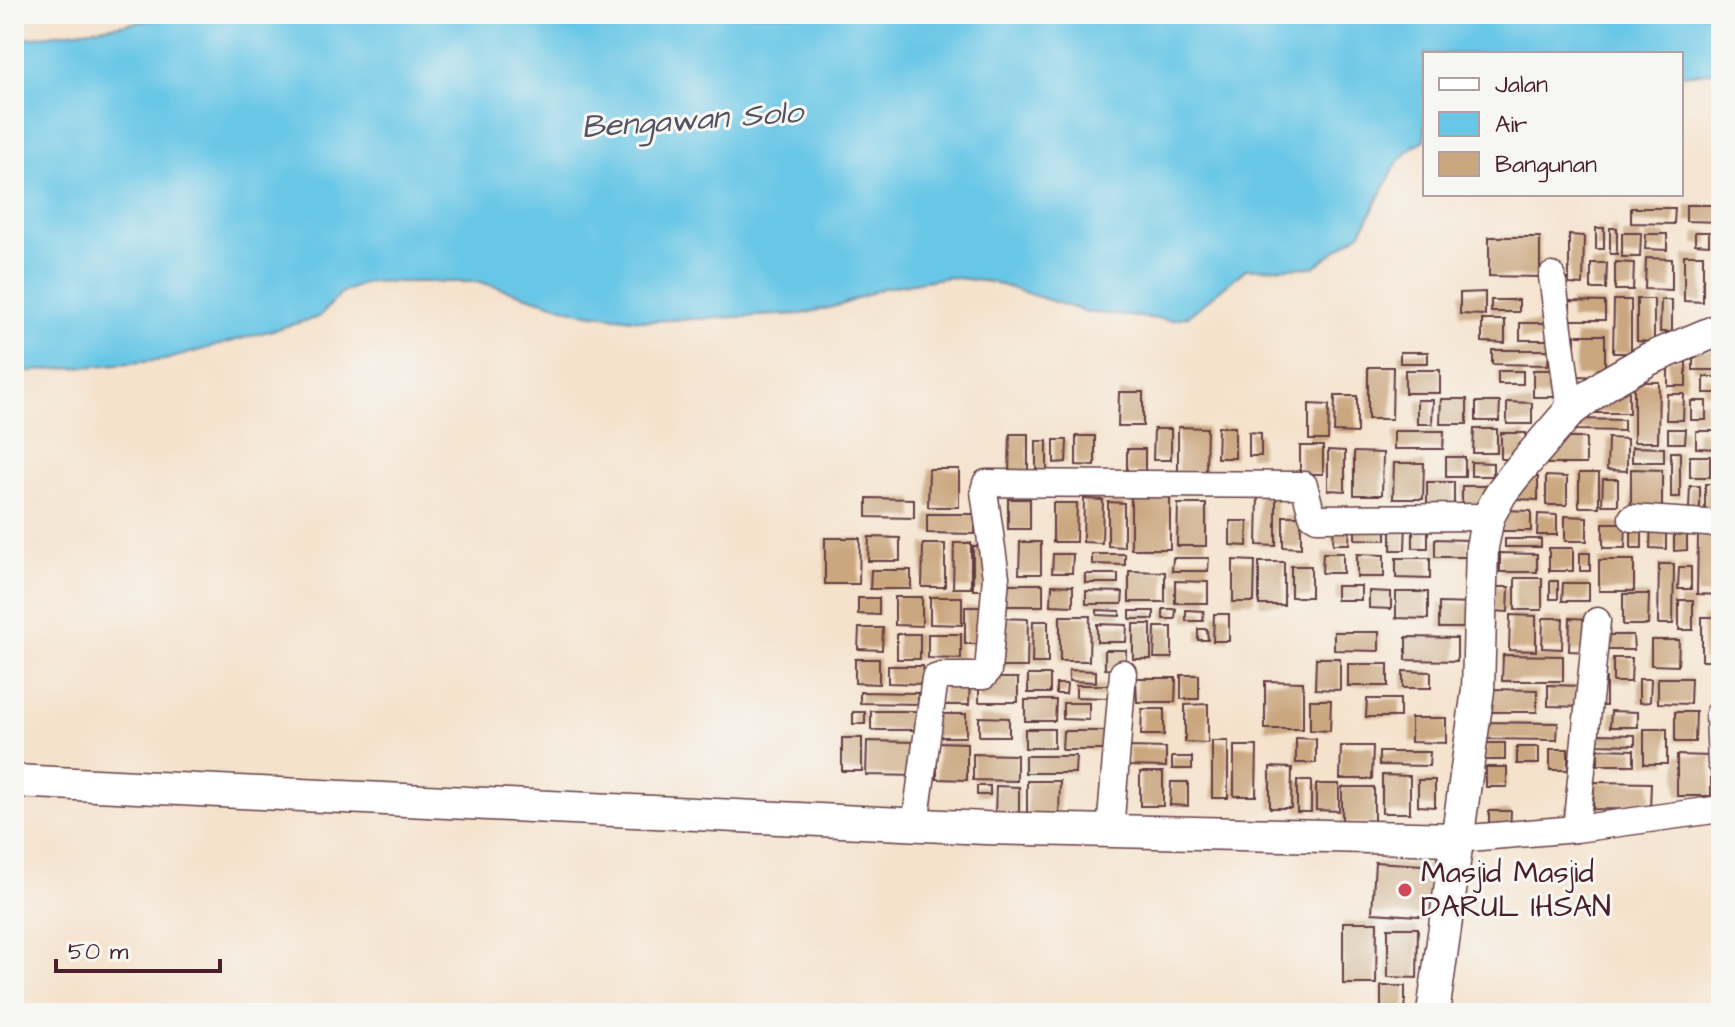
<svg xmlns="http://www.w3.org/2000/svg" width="1735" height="1027" viewBox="0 0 1735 1027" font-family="'Architects Daughter',sans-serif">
  <rect width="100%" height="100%" fill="#f6f6f2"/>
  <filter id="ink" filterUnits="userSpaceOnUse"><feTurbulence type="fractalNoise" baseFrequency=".0125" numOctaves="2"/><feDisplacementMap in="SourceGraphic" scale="16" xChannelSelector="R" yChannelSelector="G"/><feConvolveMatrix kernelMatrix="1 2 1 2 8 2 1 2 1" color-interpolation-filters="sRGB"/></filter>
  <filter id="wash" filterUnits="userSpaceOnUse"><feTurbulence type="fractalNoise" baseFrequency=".006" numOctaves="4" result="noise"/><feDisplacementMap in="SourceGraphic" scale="32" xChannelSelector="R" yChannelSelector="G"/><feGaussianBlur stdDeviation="1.8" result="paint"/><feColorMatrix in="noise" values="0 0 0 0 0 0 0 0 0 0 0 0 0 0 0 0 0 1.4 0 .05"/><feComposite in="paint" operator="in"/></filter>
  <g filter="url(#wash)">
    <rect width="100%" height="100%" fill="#f5e2cc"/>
    <polygon fill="#68c6e6" stroke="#597288" stroke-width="2" points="234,14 1721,14 1721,71 1681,75 1681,54 1425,54 1425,140 1414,146 1397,163 1361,232 1314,267 1246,269 1188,316 1171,320 1087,312 991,282 948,277 883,288 841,305 801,314 648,321 580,312 480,282 366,282 341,293 319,317 165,360 14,373 14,40 161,19"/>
    <g id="blocks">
      <g fill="#cba780">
        <polygon points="1686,205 1721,205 1721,222 1686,221"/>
        <polygon points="1631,208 1675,208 1674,224 1631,223"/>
        <rect x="1596" y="228" width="8" height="21"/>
        <rect x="1610" y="228" width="7" height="26"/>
        <polygon points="1695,232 1709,232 1709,245 1695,244"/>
        <polygon points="1622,233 1641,233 1640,257 1622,257"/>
        <polygon points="1646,234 1667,234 1667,250 1645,249"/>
        <polygon points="1569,235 1584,236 1583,285 1569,284"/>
        <polygon points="1489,237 1540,237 1540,277 1489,276"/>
        <polygon points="1684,255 1703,255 1703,302 1684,301"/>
        <polygon points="1646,258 1672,259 1672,290 1645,289"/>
        <polygon points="1615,262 1634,263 1633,290 1615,290"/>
        <polygon points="1591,263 1607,263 1606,289 1591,289"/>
        <polygon points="1485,292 1485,315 1460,314 1460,293"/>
        <polygon points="1637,299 1654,299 1654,342 1637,341"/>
        <rect x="1491" y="300" width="28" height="12"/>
        <polygon points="1614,300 1631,300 1631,353 1613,353"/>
        <polygon points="1661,300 1672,300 1672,332 1660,332"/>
        <polygon points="1570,301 1605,302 1605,320 1570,320"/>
        <polygon points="1482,320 1505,320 1505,343 1482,342"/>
        <rect x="1520" y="323" width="34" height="17"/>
        <polygon points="1575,335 1605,335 1605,377 1575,376"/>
        <polygon points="1492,350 1549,350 1548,365 1492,364"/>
        <rect x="1693" y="350" width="28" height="20"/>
        <rect x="1400" y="352" width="28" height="11"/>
        <rect x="1668" y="359" width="18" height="27"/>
        <polygon points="1368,367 1393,367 1392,419 1368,419"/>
        <rect x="1405" y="370" width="35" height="23"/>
        <rect x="1533" y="370" width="30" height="27"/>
        <rect x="1498" y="371" width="25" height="13"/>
        <rect x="1704" y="377" width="17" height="16"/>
        <polygon points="1634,382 1659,382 1658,442 1634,442"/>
        <polygon points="1629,389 1629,413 1587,413"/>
        <polygon points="1119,392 1143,392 1143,426 1118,426"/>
        <polygon points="1667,394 1684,394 1683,420 1666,420"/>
        <polygon points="1335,396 1357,396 1357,433 1334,432"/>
        <polygon points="1441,399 1467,399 1467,424 1440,424"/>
        <polygon points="1417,400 1433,400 1432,424 1417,424"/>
        <rect x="1691" y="401" width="15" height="19"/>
        <polygon points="1476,402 1500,402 1499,421 1476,421"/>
        <polygon points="1507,402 1532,403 1532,424 1507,424"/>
        <polygon points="1309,404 1329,405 1328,440 1309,440"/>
        <polygon points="1577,419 1624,420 1624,431 1577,430"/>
        <polygon points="1178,427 1207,428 1206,471 1178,471"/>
        <polygon points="1218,427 1235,427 1235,458 1217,458"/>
        <polygon points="1154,429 1171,429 1171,460 1153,460"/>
        <polygon points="1474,429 1497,429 1497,453 1473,453"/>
        <polygon points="1668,429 1686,429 1685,443 1668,443"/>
        <polygon points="1394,431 1444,431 1443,449 1394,449"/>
        <polygon points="1696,431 1721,431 1720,449 1696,448"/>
        <polygon points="1249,432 1261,433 1261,456 1249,456"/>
        <rect x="1501" y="433" width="25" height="26"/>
        <polygon points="1010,434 1028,434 1028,474 1009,474"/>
        <polygon points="1076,436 1095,436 1095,466 1076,465"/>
        <polygon points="1548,438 1586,438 1586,464 1547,464"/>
        <polygon points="1608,438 1627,439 1627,471 1607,470"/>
        <polygon points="1054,440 1067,440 1066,462 1054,463"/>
        <rect x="1036" y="441" width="11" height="32"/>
        <rect x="1300" y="446" width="23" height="28"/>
        <polygon points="1632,447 1664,448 1664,462 1632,462"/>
        <rect x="1127" y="449" width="18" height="24"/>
        <polygon points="1328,450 1345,451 1345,491 1328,490"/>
        <polygon points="1354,452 1383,453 1382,495 1354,495"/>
        <rect x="1671" y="452" width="9" height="45"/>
        <rect x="1690" y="456" width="20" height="21"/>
        <rect x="1446" y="457" width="19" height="20"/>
        <polygon points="1471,462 1493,463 1493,476 1471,476"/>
        <polygon points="1394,463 1424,463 1423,499 1393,499"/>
        <polygon points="929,469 959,469 959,507 928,507"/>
        <polygon points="1631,469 1662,470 1662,509 1631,509"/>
        <rect x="1579" y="473" width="20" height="34"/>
        <polygon points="1546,476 1567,477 1567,505 1546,505"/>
        <polygon points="1516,477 1538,477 1538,500 1516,499"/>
        <polygon points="1603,479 1618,479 1618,505 1602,505"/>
        <polygon points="1427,482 1454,482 1454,512 1427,511"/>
        <polygon points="1705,484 1721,484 1721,520 1705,519"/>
        <rect x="1462" y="486" width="29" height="20"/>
        <polygon points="1690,486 1700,486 1700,509 1689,509"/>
        <rect x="1131" y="494" width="39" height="55"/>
        <polygon points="1258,494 1276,494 1276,546 1257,545"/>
        <polygon points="867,498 914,499 914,518 867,517"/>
        <rect x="1008" y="499" width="22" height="30"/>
        <polygon points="1084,499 1103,500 1102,543 1083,542"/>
        <polygon points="1108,502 1124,503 1124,547 1108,546"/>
        <polygon points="1053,503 1077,503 1076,542 1053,542"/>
        <polygon points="1178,504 1206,504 1206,546 1177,546"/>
        <polygon points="1502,510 1531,511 1531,531 1502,531"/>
        <polygon points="927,514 975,514 975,534 927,533"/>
        <polygon points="1538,514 1557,515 1557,535 1537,535"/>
        <polygon points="1283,516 1301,516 1301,548 1283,547"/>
        <polygon points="1565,516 1587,517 1587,541 1565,541"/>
        <rect x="1631" y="518" width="11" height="30"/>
        <polygon points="1651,520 1666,520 1666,549 1650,548"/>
        <polygon points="1230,521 1248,521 1247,546 1230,545"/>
        <polygon points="1334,521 1350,521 1349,544 1333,544"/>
        <rect x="1413" y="521" width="15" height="27"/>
        <polygon points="1355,522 1386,522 1386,540 1355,539"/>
        <polygon points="1391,522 1406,522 1405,550 1391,550"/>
        <polygon points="1603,523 1626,523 1625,548 1603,548"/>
        <polygon points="1674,526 1687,526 1687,550 1674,551"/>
        <polygon points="1698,536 1721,536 1721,595 1697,594"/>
        <polygon points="869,537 900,538 900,561 868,561"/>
        <polygon points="825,538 860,538 859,584 825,584"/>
        <polygon points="1435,539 1468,540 1468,557 1435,557"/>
        <rect x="1505" y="539" width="36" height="8"/>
        <polygon points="1020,542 1041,542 1041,574 1019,574"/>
        <polygon points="954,543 971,543 971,588 953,588"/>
        <polygon points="923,544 945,544 945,587 922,587"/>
        <rect x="973" y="546" width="16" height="44"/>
        <rect x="1549" y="548" width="24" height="23"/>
        <polygon points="1323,553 1343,553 1343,573 1322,573"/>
        <polygon points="1500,553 1537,554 1537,572 1500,572"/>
        <rect x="1580" y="553" width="10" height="18"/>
        <polygon points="1053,554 1073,554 1072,573 1052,573"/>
        <polygon points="1092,554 1125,554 1125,565 1092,564"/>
        <polygon points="1357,554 1384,555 1384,577 1357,577"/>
        <polygon points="1173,558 1209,558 1208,571 1172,571"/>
        <polygon points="1396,558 1430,558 1430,579 1396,578"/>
        <polygon points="1233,560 1255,561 1254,602 1233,602"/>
        <rect x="1599" y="560" width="35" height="31"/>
        <rect x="1259" y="562" width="25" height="43"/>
        <polygon points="1659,564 1674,564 1673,624 1658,624"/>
        <rect x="1291" y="566" width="20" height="31"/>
        <polygon points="1679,567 1691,567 1691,589 1678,589"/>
        <polygon points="871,570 911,570 911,589 870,589"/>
        <polygon points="1129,571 1165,572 1165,602 1129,602"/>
        <rect x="1085" y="574" width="33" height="9"/>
        <rect x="1515" y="578" width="27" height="32"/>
        <polygon points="1175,581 1208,582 1208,603 1175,603"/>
        <rect x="1550" y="581" width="8" height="18"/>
        <polygon points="1563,583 1589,583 1589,601 1562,601"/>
        <polygon points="1003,584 1043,584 1043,606 1002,606"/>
        <polygon points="1052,585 1073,586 1073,606 1051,605"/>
        <rect x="1336" y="586" width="25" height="14"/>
        <polygon points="1494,587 1509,587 1508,612 1494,611"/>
        <polygon points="1086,591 1123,592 1122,604 1086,604"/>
        <polygon points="1369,591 1391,592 1391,609 1369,608"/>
        <polygon points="1396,592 1428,592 1428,619 1396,618"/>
        <polygon points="1623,594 1649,594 1648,625 1623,625"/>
        <polygon points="895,597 922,597 922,626 895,625"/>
        <polygon points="930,597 962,597 962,625 930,624"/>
        <polygon points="858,598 879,598 879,615 858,614"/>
        <rect x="1679" y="600" width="14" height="30"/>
        <polygon points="1439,603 1474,604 1474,628 1439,628"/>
        <rect x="965" y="607" width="22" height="37"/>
        <polygon points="1163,609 1176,609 1175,619 1163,619"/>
        <polygon points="1097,610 1120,611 1120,616 1097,615"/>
        <polygon points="1186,610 1204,611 1203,621 1186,621"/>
        <rect x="1130" y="611" width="24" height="8"/>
        <polygon points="1214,614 1229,614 1229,641 1213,641"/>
        <polygon points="1510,615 1536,616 1536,651 1509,650"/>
        <polygon points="1060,616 1090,616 1089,661 1060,661"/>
        <rect x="1702" y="617" width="19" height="44"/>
        <polygon points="1000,618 1028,619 1027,667 999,667"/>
        <polygon points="1543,618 1563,618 1562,649 1542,648"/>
        <polygon points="1570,618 1591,619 1591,652 1569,651"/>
        <polygon points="1033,621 1048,621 1048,663 1032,663"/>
        <polygon points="1097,624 1127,625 1126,642 1097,642"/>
        <rect x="1133" y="624" width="18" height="35"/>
        <polygon points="1155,627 1172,627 1172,658 1154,658"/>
        <polygon points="859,628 883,628 882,650 858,649"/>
        <polygon points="1198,629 1207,629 1208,640 1198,640"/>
        <polygon points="1334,632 1379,632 1379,651 1334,650"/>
        <rect x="897" y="634" width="23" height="25"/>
        <polygon points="928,634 961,634 961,659 928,658"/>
        <polygon points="1606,635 1633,635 1634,650 1606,650"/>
        <polygon points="1406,637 1457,638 1457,661 1406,660"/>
        <polygon points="1651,640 1679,640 1678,666 1651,665"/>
        <polygon points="1105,650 1126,650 1126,670 1105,669"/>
        <polygon points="1503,655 1563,656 1563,681 1502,681"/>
        <polygon points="1316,658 1340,658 1340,690 1315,689"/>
        <polygon points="1613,658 1632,658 1631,682 1613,682"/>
        <polygon points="855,659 879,659 879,684 855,683"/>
        <rect x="1348" y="664" width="40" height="22"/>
        <polygon points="888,666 923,666 923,684 888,683"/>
        <polygon points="1069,670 1096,671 1096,682 1069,681"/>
        <polygon points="1403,671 1431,672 1431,688 1403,688"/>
        <rect x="1028" y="675" width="22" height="18"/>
        <rect x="1181" y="675" width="18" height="24"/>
        <rect x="979" y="678" width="39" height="24"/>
        <polygon points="1136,678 1176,678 1175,702 1137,702"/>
        <rect x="1593" y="678" width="13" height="28"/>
        <polygon points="1658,678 1691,678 1690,704 1658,703"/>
        <polygon points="943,679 970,679 969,705 943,705"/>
        <polygon points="1639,679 1651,679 1650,702 1639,703"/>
        <polygon points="1265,681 1303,682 1303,729 1265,729"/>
        <polygon points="1056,684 1067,684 1066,694 1056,694"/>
        <polygon points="1076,685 1109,685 1109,698 1076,697"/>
        <polygon points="1548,685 1584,686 1584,707 1548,706"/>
        <polygon points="1492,689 1537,690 1537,712 1492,712"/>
        <polygon points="860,692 918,693 918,704 860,703"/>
        <polygon points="1367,699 1400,699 1400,717 1366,717"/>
        <polygon points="1025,700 1056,700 1055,721 1025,721"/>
        <polygon points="1310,700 1331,700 1330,731 1310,730"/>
        <polygon points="1063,703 1089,703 1089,720 1063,719"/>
        <polygon points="1208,704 1208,743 1185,742 1185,705"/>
        <polygon points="1142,709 1164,709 1164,735 1141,735"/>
        <rect x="871" y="711" width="47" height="19"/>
        <polygon points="1611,711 1638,712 1638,727 1610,727"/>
        <rect x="853" y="712" width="12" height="12"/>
        <polygon points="1675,712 1696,712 1695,742 1675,742"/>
        <polygon points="933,714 966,714 966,737 932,737"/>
        <polygon points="979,717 1009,718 1009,736 979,736"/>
        <polygon points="1411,718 1446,718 1446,743 1411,742"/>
        <polygon points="1483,722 1558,723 1557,740 1483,739"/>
        <rect x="1025" y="729" width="29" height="19"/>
        <rect x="1644" y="729" width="23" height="35"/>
        <polygon points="1063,731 1105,731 1104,750 1062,750"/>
        <polygon points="1598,734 1635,735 1635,745 1598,744"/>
        <rect x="842" y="738" width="20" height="33"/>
        <polygon points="1296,738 1316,739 1316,763 1296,763"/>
        <polygon points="867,741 919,742 919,776 866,775"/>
        <rect x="1212" y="741" width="16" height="57"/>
        <polygon points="937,742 967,743 967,780 937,779"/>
        <polygon points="1486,743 1505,743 1505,760 1485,760"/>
        <polygon points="1234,746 1257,746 1256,796 1234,796"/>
        <polygon points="1341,746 1373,746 1372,779 1340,779"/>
        <polygon points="1129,747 1166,748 1166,767 1129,766"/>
        <rect x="1517" y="747" width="22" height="17"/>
        <rect x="1550" y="749" width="18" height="21"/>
        <polygon points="1598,749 1634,750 1634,765 1598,765"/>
        <polygon points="1379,752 1430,752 1429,766 1379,765"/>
        <polygon points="973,754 1017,755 1017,781 973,780"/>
        <polygon points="1677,755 1711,756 1711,796 1677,796"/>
        <polygon points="1025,756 1076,756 1075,773 1025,773"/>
        <rect x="1172" y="757" width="20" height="12"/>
        <polygon points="1270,767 1292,768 1291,808 1270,808"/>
        <rect x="1486" y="767" width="21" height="20"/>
        <rect x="1140" y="772" width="23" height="34"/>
        <polygon points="1382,775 1410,776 1410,813 1382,813"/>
        <polygon points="1418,780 1435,780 1435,807 1418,806"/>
        <polygon points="1027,781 1060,781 1059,815 1027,815"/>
        <rect x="1297" y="781" width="14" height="31"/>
        <polygon points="1171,782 1188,782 1188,806 1170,805"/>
        <polygon points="1594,782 1651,783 1650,810 1593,809"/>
        <polygon points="1316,784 1339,784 1339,811 1316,810"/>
        <rect x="977" y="786" width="13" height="9"/>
        <polygon points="996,786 1019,787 1019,813 995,813"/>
        <polygon points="1342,787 1374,787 1374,824 1342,823"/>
        <polygon points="1489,811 1511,811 1510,832 1489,832"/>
        <polygon points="1375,862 1438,866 1434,917 1372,913"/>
        <polygon points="1343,922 1377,922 1376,984 1343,984"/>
        <polygon points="1388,928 1418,928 1417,978 1388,977"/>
        <rect x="1381" y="986" width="24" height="27"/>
      </g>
    </g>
  </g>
  <g filter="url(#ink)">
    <use href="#blocks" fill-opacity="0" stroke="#643c43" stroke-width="2"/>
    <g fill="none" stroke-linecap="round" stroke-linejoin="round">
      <defs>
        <g id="minor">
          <polyline points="1552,276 1570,411"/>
          <polyline points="1632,518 1721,524"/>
          <polyline points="1719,714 1721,763"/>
          <polyline points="915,825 935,678 941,676 984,676 988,671 996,577 984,491 986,483 1304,485 1312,515 1317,518 1488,517"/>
          <polyline points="1576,829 1597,621"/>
          <polyline points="1110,831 1123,673"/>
          <polyline points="1457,839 1576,829 1721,809"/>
        </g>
        <g id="tertiary">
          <polyline points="14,781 985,828 1457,839"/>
          <polyline points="1433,1013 1478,690 1482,547 1488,517 1501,493 1514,476 1570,411 1606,384 1649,359 1721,329"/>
        </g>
      </defs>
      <use href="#minor" stroke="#643c43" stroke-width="29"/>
      <use href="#tertiary" stroke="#643c43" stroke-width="35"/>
      <use href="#minor" stroke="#fff" stroke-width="26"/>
      <use href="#tertiary" stroke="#fff" stroke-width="32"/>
    </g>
  </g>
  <circle fill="#d1495b" stroke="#f6f6f2" stroke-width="3" cx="1405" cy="890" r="8"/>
  <g text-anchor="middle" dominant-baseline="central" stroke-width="6" stroke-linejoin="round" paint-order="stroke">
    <g font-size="30" fill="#4a1f2b" stroke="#f6f6f2" text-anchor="start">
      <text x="1421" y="873">Masjid Masjid<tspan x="1421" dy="34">DARUL IHSAN</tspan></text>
    </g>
    <g font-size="32" font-style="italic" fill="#535163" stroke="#f6f6f2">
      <text transform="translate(692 120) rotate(-4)">Bengawan Solo</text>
    </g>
  </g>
  <rect width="1735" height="1027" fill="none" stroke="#f6f6f2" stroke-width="48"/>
  <rect x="1423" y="52" width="260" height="144" fill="#f6f6f2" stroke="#b1a0a2" stroke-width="2"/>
  <rect x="1439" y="78" width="40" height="12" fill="#ffffff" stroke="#b1a0a2" stroke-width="2"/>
  <text x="1495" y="92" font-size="24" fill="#4a1f2b">Jalan</text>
  <rect x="1439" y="112" width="40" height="24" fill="#68c6e6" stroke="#b1a0a2" stroke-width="2"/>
  <text x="1495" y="132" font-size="24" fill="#4a1f2b">Air</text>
  <rect x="1439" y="152" width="40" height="24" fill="#cba780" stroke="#b1a0a2" stroke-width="2"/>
  <text x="1495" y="172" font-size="24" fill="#4a1f2b">Bangunan</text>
  <path d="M56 959v12h164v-12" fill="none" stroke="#4a1f2b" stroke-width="4"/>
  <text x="68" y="959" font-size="24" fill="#4a1f2b" stroke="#f6f6f2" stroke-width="6" paint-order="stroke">50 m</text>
</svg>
